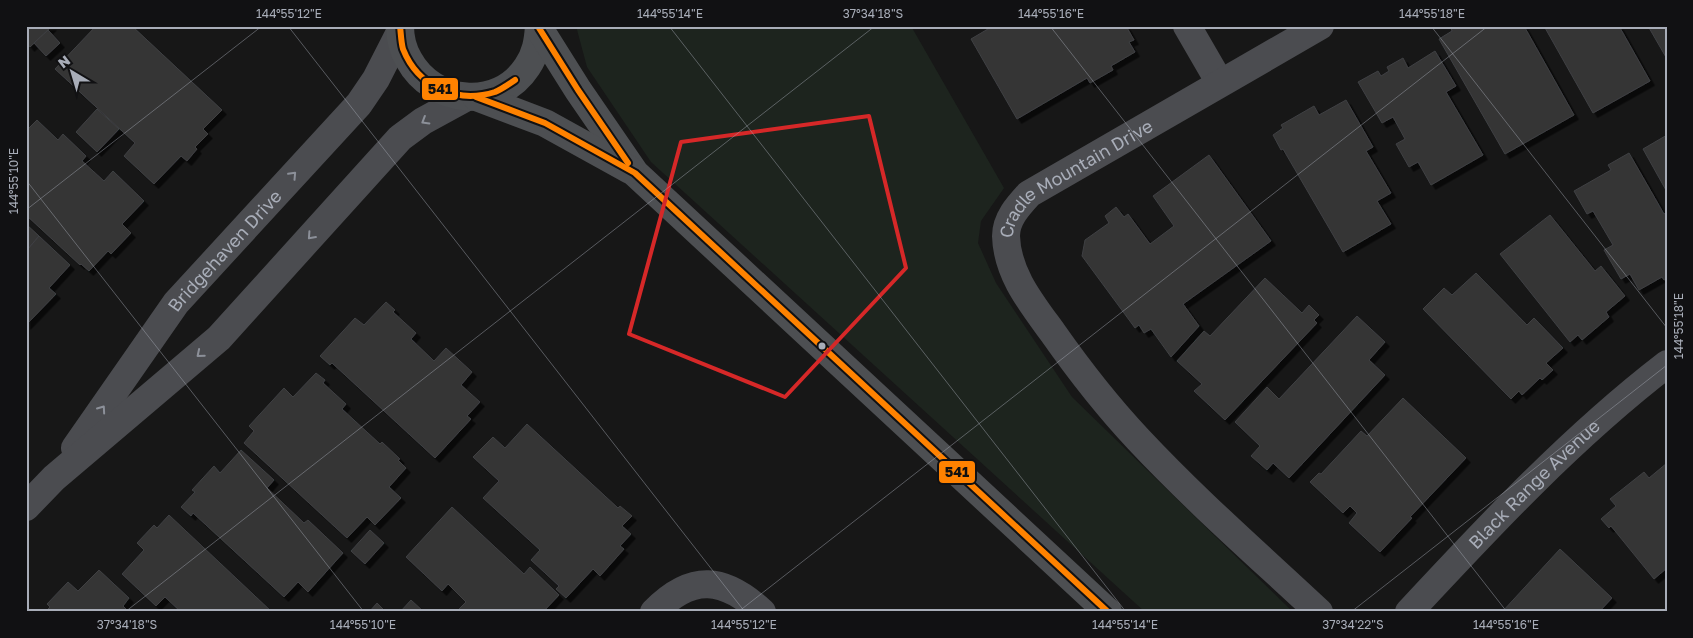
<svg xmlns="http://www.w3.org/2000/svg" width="1693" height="638" viewBox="0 0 1693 638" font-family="'Golos Text',sans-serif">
  <defs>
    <filter id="shadow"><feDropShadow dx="4.5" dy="4.5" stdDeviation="0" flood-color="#0009"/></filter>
  </defs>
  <rect width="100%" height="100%" fill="#171717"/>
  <polygon fill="#1d241e" points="576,26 911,26 1004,188 981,221 978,243 996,283 1072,397 1293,612 1145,612 651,162 587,67"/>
  <g fill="#353536" stroke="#3f4043" filter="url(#shadow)">
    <polygon points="26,26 52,26 30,47 26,42"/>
    <polygon points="96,26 132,26 222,110 203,129 208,134 195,147 197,149 187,161 181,156 154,184 124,156 135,143 55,69"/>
    <polygon points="993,26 1126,26 1134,40 1129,42 1135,52 1111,66 1113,70 1090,83 1087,78 1017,119 971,39"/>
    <polygon points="1454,26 1524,26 1574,115 1505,154 1439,39 1452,31 1451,28"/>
    <polygon points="1544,26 1619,26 1650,81 1593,113"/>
    <polygon points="1648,26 1667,26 1667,59"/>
    <polygon points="48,30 60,43 46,56 34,43"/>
    <polygon points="1435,51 1456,86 1446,92 1483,155 1431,185 1418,162 1409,167 1396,144 1405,139 1393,117 1382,123 1358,82 1378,71 1381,76 1389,71 1387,67 1403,58 1408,68"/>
    <polygon points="1346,100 1373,147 1366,151 1391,193 1377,201 1391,224 1343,252 1283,149 1281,150 1273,135 1283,128 1281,125 1314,106 1319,115"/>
    <polygon points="97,109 119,129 97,152 76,132"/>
    <polygon points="37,120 58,140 63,134 86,156 82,161 104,181 113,171 144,201 122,224 131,233 111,254 108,251 89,271 81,264 80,265 26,215 26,131"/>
    <polygon points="1667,135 1667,192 1643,149"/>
    <polygon points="1629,153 1664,214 1667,212 1667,278 1664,280 1662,277 1639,290 1630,274 1621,279 1604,250 1613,245 1593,211 1587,214 1574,191 1611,170 1608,165"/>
    <polygon points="1209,155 1271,241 1183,304 1199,326 1171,357 1151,329 1144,333 1139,325 1135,328 1082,256 1085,240 1109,223 1105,216 1116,207 1124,217 1128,214 1150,244 1174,226 1153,196"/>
    <polygon points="1550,215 1595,271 1601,266 1625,296 1606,312 1609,317 1582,340 1578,335 1570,342 1500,254"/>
    <polygon points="26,224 39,236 28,249 26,247"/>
    <polygon points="39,236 70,265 49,288 56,294 26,325 26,247 28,249"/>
    <polygon points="1476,273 1527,325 1534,318 1563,348 1546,363 1553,370 1542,380 1540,378 1522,395 1519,391 1511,399 1423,309 1444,288 1452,295"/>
    <polygon points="1265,278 1302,313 1309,305 1319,315 1314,320 1317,323 1225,420 1194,391 1202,384 1177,361 1204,331 1210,336"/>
    <polygon points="386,302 395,310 393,312 416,333 411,339 434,361 446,348 472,372 461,385 480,402 467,416 471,419 435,458 332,363 330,365 320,356 355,318 364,325"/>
    <polygon points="1357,316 1385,342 1369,360 1385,375 1289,478 1273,463 1267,470 1251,456 1260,446 1235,422 1267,387 1279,399"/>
    <polygon points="316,373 325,380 323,383 346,404 342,409 380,444 382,442 400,459 398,460 406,468 389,487 401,498 375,525 367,517 347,538 244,443 254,431 249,426 284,388 293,397"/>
    <polygon points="1403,398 1466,458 1410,517 1412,518 1380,552 1349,523 1357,513 1350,506 1343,513 1310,482 1319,473 1321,474 1361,431 1367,436"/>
    <polygon points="527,424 618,508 620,506 632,516 622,526 631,534 620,546 624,549 600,576 593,569 566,598 556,589 559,586 531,560 540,550 483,498 499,481 473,457 493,437 505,448"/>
    <polygon points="241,450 274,480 267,488 304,523 308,520 343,553 308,592 298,582 284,597 193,513 191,516 181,507 195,492 192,490 214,466 220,473"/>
    <polygon points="1667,463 1667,568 1654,579 1611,526 1609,528 1601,519 1616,506 1610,499 1644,472 1649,478"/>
    <polygon points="452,507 524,574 530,567 559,595 543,612 462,612 459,609 466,602 448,584 442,591 406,557"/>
    <polygon points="169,515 272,612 181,612 165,597 156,606 122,574 144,550 137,543 154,525 157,528"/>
    <polygon points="370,530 384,543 365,564 351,551"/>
    <polygon points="1560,549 1612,598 1599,612 1502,612"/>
    <polygon points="99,570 129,598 123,606 129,612 45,612 50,607 47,604 68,582 78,591"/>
    <polygon points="411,600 424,612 400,612"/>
    <polygon points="377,603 386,612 369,612"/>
  </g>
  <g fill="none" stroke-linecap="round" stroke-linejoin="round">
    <g stroke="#4b4c50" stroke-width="28">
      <polyline points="1187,26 1220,83"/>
      <path id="s1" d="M 75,448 L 176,303 L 359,104 L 376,79 L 400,32"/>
      <polyline points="26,507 54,478 219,338 400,138 423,121 467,97"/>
      <path d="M 654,612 C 692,573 724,577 762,612"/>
      <path id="s2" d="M 1319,612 C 1258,555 1195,500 1138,439 C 1108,407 1079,370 1053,333 C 1032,304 1007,274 1006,236 C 1006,219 1018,206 1029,194 L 1320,26"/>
      <path id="s3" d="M 1409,612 C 1490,525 1572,437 1667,364"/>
    </g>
    <g stroke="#4d4f52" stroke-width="28">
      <path d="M 400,26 C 400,38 403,50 409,60 C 433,104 498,111 527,67 C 536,54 538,41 539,26"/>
      <polyline points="539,28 578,90 635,173 1108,612"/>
      <polyline points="476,97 545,123 630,170"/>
    </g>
    <defs>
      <g id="bus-1">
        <path d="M 400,26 C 401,34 401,42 403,49 C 418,87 457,104 495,92 C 502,89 509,84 515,80"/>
        <polyline points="539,28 578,90 628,163"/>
        <polyline points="476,97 545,123 635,173 1108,612"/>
      </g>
    </defs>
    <use href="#bus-1" stroke="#111113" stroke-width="10"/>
    <use href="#bus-1" stroke="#ff8200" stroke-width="6"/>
  </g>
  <defs><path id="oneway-chevron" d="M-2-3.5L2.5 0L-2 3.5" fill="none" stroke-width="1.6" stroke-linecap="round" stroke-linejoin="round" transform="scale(1.25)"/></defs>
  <g stroke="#8c9099">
    <use href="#oneway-chevron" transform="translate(425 121) rotate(149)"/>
    <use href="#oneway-chevron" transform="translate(293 175) rotate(-47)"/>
    <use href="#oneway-chevron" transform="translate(311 236) rotate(132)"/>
    <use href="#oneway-chevron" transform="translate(200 354) rotate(140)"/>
    <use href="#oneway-chevron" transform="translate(102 409) rotate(-55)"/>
  </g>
  <path fill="none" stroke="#d62828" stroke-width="4" stroke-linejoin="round" d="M 869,116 L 906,268 L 785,397 L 629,334 L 681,142 Z"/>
  <path fill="none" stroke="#a8adb8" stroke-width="1" stroke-opacity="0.45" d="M 288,26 L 745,612M 669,26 L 1126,612M 1050,26 L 1507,612M 1431,26 L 1667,328M 26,180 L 364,612M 26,210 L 262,26M 125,612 L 875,26M 738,612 L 1488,26M 1351,612 L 1667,365"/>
  <circle fill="#a8adb8" stroke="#111113" stroke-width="2" cx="822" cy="346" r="4.5"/>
  <g text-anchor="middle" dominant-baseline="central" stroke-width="4" stroke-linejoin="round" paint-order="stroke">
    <g font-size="18" fill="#a8adb8" stroke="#111113">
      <text stroke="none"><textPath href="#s2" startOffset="590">Cradle Mountain Drive</textPath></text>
      <text stroke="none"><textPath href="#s1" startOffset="248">Bridgehaven Drive</textPath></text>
      <text stroke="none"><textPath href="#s3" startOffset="179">Black Range Avenue</textPath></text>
    </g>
  </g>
  <g stroke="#111113" stroke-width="2">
    <rect x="421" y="77" width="38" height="24" rx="5" fill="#ff8200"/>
    <rect x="938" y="460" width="38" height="24" rx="5" fill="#ff8200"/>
  </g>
  <g font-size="14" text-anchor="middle" font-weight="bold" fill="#111">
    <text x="440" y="94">541</text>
    <text x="957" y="477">541</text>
  </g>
  <rect width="1693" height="638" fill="none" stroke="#111113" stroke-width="55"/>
  <g transform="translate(72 72) rotate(322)" stroke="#111113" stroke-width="4" paint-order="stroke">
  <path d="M0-4L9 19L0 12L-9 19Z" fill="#a8adb8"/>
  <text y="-8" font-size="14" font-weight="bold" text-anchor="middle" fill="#a8adb8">N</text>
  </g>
  <rect x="28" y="28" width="1638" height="582" fill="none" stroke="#a8adb8" stroke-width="2"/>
  <g font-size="12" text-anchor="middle" fill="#a8adb8">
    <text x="289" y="18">144°55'12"E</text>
    <text x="670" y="18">144°55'14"E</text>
    <text x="873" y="18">37°34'18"S</text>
    <text x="1051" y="18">144°55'16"E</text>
    <text x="1432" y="18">144°55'18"E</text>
    <text transform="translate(14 181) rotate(-90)" y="4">144°55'10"E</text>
    <text transform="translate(1679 326) rotate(-90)" y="4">144°55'18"E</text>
    <text x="127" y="629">37°34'18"S</text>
    <text x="363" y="629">144°55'10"E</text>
    <text x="744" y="629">144°55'12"E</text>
    <text x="1125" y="629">144°55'14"E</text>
    <text x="1353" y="629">37°34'22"S</text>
    <text x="1506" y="629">144°55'16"E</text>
  </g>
</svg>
